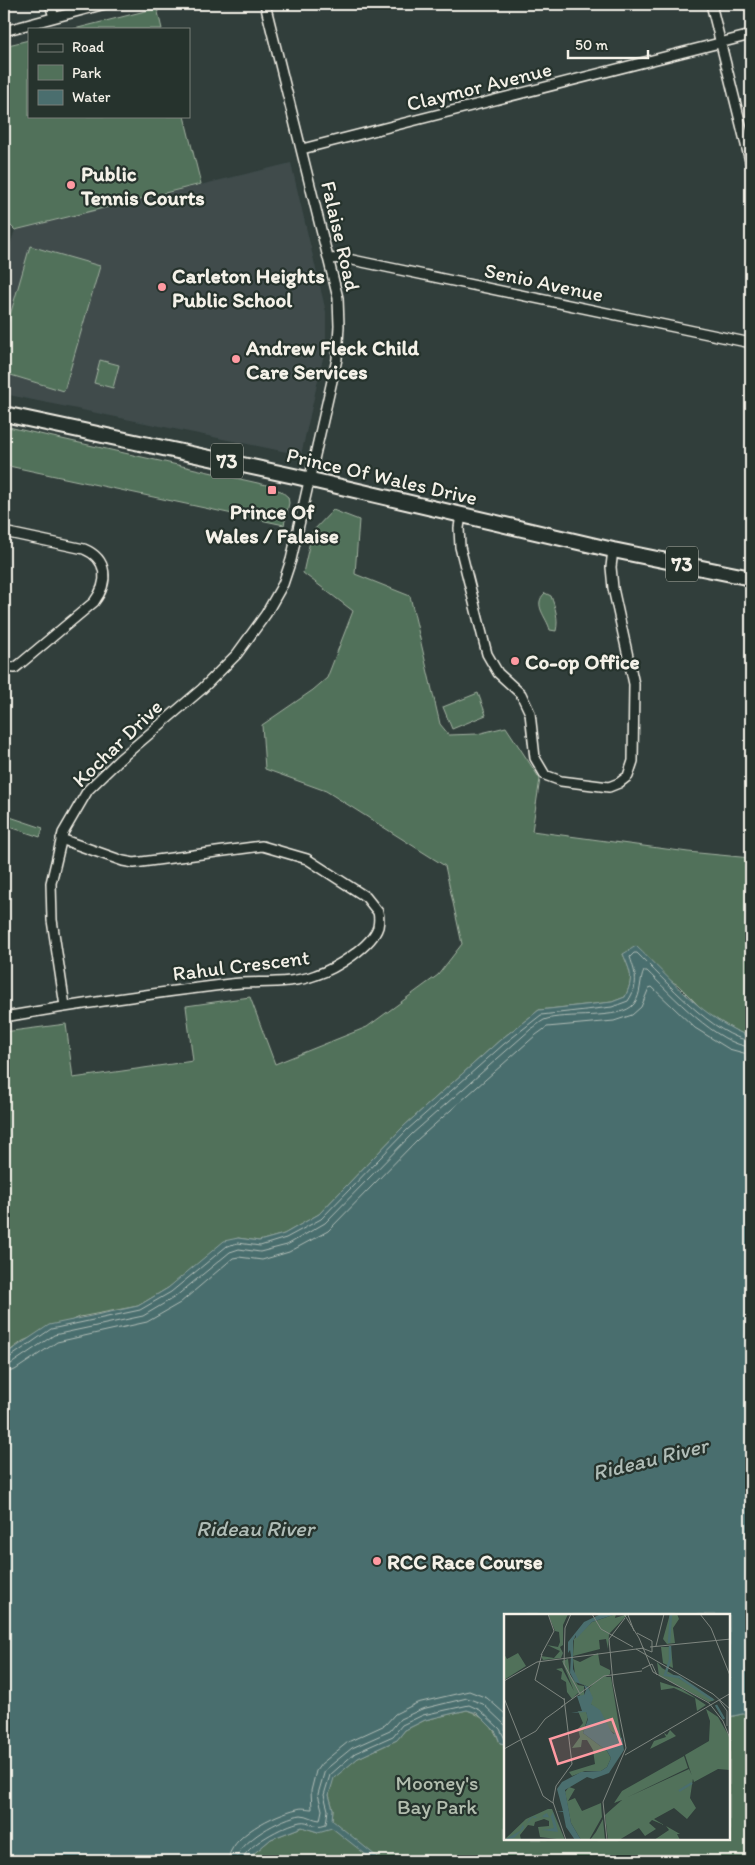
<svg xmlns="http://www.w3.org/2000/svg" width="755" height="1865" viewBox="0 0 755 1865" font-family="Itim,sans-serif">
  <rect width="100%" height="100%" fill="#313e3b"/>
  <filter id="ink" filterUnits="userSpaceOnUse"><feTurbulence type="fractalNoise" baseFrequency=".02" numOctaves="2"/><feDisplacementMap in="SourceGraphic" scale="10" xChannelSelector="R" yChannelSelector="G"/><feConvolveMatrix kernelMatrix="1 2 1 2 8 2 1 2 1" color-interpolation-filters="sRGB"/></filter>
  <g filter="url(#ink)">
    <polygon fill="#3f4c4c" points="291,163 326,312 326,345 301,455 4,394 4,263 15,230"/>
    <g fill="#51715a" stroke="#a2b1a1">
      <polygon points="157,8 162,29 74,29"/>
      <polygon points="29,40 29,116 184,116 201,184 15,230 4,219 4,46"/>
      <polygon points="30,246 100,266 64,391 4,373 4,336"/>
      <polygon points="100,360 119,365 113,388 94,383"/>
      <polygon points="4,426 271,486 271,488 281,491 288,497 289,503 284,525 4,465"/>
      <path d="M 333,510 L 359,520 L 355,574 L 410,596 L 440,724 L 449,735 L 477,734 L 506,727 L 540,779 L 532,831 L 688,852 L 751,858 L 751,1037 L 736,1031 L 706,1013 L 678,985 L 623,954 C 631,973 634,978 625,997 L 612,1002 L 539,1010 L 500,1040 L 404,1126 L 319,1214 L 284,1234 L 259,1241 L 238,1238 L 168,1288 L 138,1306 L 80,1317 L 23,1341 L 4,1355 L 4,1032 L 66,1024 L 73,1078 L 193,1061 L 186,1006 L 250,997 L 275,1064 L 367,1027 L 438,975 L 462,944 L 445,866 L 326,791 L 265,769 L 262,725 L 313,690 L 327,678 L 353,611 L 303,573 L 312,532 Z"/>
      <path d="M 545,593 L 551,596 C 555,607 559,619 556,631 L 550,630 C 547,617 532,605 545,593 Z"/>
      <polygon points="478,693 486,715 452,729 443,707"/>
      <polygon points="4,815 43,828 40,837 4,825"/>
      <path d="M 467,1710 C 482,1715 495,1728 500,1743 L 505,1744 L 505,1839 L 729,1839 L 729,1717 L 751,1712 L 751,1861 L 245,1861 L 271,1839 L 302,1827 L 318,1832 L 332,1820 L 333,1809 L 329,1795 L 333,1778 L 358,1758 L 397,1740 L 405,1730 L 425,1720 Z"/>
    </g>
    <path fill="#4a6e6e" stroke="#8ea29f" d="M 636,946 C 671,979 704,1020 751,1037 L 751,1712 L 729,1717 L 729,1615 L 505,1615 L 505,1744 L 500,1743 L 496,1732 L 477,1713 L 467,1710 L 425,1720 L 405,1730 L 397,1740 L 358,1758 L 334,1778 L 329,1795 L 333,1809 L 332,1820 L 382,1861 L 374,1861 L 332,1828 L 318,1832 L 302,1827 L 271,1839 L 245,1861 L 4,1861 L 4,1355 L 49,1325 L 138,1306 L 168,1288 L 224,1241 L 238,1238 L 259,1241 L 284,1234 L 319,1214 L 404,1126 L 500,1040 L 539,1010 L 612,1002 L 625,997 C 634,978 631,973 623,954 Z"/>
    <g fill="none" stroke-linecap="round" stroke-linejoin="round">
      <g stroke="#b0bdb7" stroke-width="1">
        <path d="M 4,1359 L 9,1358 L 51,1329 L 140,1310 L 171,1292 L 227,1246 L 238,1243 L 260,1246 L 286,1238 L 321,1219 L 407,1130 L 504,1044 L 541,1015 L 612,1007 L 628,1001 C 639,984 636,975 630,957 L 634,953 L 637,953 C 664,979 714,1037 751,1041"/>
        <path d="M 4,1365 L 11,1364 L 54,1335 L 143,1316 L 175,1297 L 230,1252 L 239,1249 L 260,1252 L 287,1245 L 325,1223 L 412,1134 L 531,1029 C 535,1027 540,1022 544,1020 C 564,1012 621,1021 634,1004 C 642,993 639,981 644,971 L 647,971 C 671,994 717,1045 751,1047"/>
        <polyline points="4,1373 15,1370 57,1342 147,1322 180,1303 233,1258 239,1257 262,1260 289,1252 328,1231 417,1140 536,1035 547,1027 614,1021 632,1015 641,1007 649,988 652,987 695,1028 729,1049 751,1055"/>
        <path d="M 228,1861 C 229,1836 275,1814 297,1809 C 302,1807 307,1809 312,1809 L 311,1791 L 316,1771 L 321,1764 L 348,1742 L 385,1725 L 395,1714 L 417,1703 L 469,1691 L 487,1698 L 505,1714"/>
        <path d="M 236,1861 C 237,1842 283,1817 301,1815 C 308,1815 314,1820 320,1820 L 322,1810 L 318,1794 L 325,1770 L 352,1748 L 390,1731 L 400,1719 L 422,1709 L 467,1698 L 483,1704 L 505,1725"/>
        <path d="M 242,1861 C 244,1846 285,1825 300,1822 C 310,1820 313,1829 326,1824 L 328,1810 L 324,1795 L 330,1775 L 355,1753 L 393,1736 L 402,1725 L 423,1715 L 469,1705 L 480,1710 L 500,1729 L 505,1739"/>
      </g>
      <defs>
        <g id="minor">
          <polyline points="50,4 54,17"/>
          <polyline points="711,4 751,165"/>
          <polyline points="4,31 105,4"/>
          <polyline points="302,149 751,35"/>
          <polyline points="329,259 343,258 751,343"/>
          <polyline points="461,515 459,528 460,547 487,654 498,673 521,694 530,713 535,758 545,775 561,781 609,787 619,783 628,776 633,761 634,684 613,588 611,567 613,550"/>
          <path d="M 4,532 L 84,549 C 108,559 109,582 94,602 L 20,664 L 15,668 L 4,667"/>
          <polyline points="65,1006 52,920 51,883 63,833 88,790 120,759 202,689 237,654 266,614 283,584 291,560 337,359 339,326 338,298 265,4"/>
          <path d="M 4,1017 C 79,1004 154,993 230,984 C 257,981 290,985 316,975 C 335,969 372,946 378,927 C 379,922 379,916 378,912 L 366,897 L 307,859 L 262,846 L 254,847 L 134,863 L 123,861 L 61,839"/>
        </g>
        <polyline id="primary" points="4,414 294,476 613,550 751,578"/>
      </defs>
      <use href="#minor" stroke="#f4f1e8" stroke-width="12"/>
      <use href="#primary" stroke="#f4f1e8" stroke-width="18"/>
      <use href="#minor" stroke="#26332d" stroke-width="9"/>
      <use href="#primary" stroke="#26332d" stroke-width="14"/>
    </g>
  </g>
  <g fill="#ff9aa2" stroke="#26332d" stroke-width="2">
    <circle cx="71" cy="185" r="5"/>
    <circle cx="162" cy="287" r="5"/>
    <circle cx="236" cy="359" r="5"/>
    <rect x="267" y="485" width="10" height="10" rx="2.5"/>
    <circle cx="515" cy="661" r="5"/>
    <circle cx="377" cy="1561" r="5"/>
  </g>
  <g text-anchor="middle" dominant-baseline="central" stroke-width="4.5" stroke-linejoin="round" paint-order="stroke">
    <g fill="#26332d" stroke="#b6b8b0" stroke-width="1">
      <rect x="211" y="443.5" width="32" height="35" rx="4"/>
      <rect x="666" y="546.5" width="32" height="35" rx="4"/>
    </g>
    <g font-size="20" font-weight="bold" fill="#f4f1e8">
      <text x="227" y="461">73</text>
      <text x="682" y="564">73</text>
    </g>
    <g font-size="21" fill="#f4f1e8" stroke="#26332d">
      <text transform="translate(479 86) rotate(-14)">Claymor Avenue</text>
      <text transform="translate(341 236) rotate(77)">Falaise Road</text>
      <text transform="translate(544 282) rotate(12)">Senio Avenue</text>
      <text transform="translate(382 476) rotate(13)">Prince Of Wales Drive</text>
      <text transform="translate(117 743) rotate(-44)">Kochar Drive</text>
      <text transform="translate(241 965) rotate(-7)">Rahul Crescent</text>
    </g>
    <g font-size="21" font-weight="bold" fill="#f4f1e8" stroke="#26332d" text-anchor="start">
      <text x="81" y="173">Public<tspan x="81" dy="24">Tennis Courts</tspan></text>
      <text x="172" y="275">Carleton Heights<tspan x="172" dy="24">Public School</tspan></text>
      <text x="246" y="347">Andrew Fleck Child<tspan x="246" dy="24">Care Services</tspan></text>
      <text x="272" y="511" text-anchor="middle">Prince Of<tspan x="272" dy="24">Wales / Falaise</tspan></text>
      <text x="525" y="661">Co-op Office</text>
      <text x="387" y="1561">RCC Race Course</text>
    </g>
    <g font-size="21" fill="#b3beaf" stroke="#26332d">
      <text x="437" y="1782">Mooney's<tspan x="437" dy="24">Bay Park</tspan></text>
    </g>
    <g font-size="22" font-style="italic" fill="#b0bdb7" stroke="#26332d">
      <text transform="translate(650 1459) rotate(-14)">Rideau River</text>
      <text x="255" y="1528">Rideau River</text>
    </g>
  </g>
  <g transform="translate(504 1614)">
    <rect width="226" height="226" fill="#313e3b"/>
    <path d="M 44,0 L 64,0 L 59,11 L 59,31 L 56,33 L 59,39 L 57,44 L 39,46 L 37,42 L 50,44 L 56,37 L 43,31 L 54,33 L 56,28 L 55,18 L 51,17 ZM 112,0 L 111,4 L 124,0 L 105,20 L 104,35 L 102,25 L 95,26 L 96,35 L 69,42 L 70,25 L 88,8 ZM 166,0 L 173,0 L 175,5 L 169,14 L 171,29 L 163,30 L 159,25 ZM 157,33 L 167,33 L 169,54 L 159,49 ZM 14,39 L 22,52 L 0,66 L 0,40 L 3,45 ZM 94,39 L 96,51 L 106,56 L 106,60 L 85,73 L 72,68 L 69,45 L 76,48 ZM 64,45 L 66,61 L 74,71 L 80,72 L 80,81 L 112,132 L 74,79 L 68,85 L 63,78 L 62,68 L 57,65 L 58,58 L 52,55 L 58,54 L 70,77 L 58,47 ZM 153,48 L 158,54 L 211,86 L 205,88 L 155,62 ZM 98,63 L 107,63 L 117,124 L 107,117 L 87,90 L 85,74 ZM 156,68 L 178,75 L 202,91 L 193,97 L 191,84 L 170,74 L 157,76 ZM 202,95 L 214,103 L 226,124 L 226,156 L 214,155 L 190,168 L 181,141 L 205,127 L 206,107 ZM 74,97 L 82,98 L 84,103 L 79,119 L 103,137 L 107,144 L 103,153 L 97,157 L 81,157 L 68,162 L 65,158 L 91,150 L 89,136 L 83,126 L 78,126 L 77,133 L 68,134 L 76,123 L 74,115 L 79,109 ZM 166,116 L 172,122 L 146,135 L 150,127 L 162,123 L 160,119 L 163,121 ZM 180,142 L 184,154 L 124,183 L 185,155 L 189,164 L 186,184 L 192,194 L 183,205 L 170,194 L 150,205 L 160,211 L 148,206 L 145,209 L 152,215 L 141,222 L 135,214 L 115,226 L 104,226 L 101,201 L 118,186 L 110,189 L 118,177 ZM 65,173 L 71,175 L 64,187 L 71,184 L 78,197 L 97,189 L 98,203 L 85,226 L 77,226 L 67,209 L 61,178 ZM 44,195 L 48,195 L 61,226 L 36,223 L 34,213 L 45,212 L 45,207 L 40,205 L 31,208 L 30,212 L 24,211 L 16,221 L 17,226 L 0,226 L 22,205 ZM 99,205 L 101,226 L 86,226 L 92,218 ZM 162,212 L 176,220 L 173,220 L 176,226 L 150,226 L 165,216 Z" fill="#51715a"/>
    <path d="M 97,0 L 112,0 L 88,8 L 72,25 L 72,21 L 69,27 L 69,55 L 76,69 L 84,73 L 89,84 L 87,90 L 96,96 L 107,117 L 110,120 L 114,115 L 115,115 L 112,120 L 118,124 L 120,136 L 105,159 L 89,165 L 83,163 L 61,176 L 67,209 L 77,226 L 71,226 L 62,213 L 59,198 L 53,197 L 59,197 L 53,175 L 58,168 L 77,158 L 97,157 L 103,153 L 107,144 L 103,137 L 79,119 L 84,105 L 82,98 L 67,99 L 78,97 L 73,82 L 80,81 L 82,76 L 80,71 L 71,68 L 66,59 L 67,41 L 66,36 L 64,39 L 64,28 L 80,8 ZM 49,198 L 54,218 L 38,216 L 50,214 L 47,203 L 45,204 L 37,203 L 36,205 L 35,206 L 33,203 L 32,204 L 30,204 L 29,202 L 22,211 L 19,210 L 20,214 L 10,224 L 0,226 L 16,217 L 19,210 L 22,211 L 26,204 L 29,202 L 33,203 L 35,206 L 37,203 L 40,203 L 38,202 L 43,199 L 45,203 L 40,203 L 46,204 Z" fill="#4a6e6e"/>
    <path fill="none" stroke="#4a6e6e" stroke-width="2.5" d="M 165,29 L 167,0M 166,32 L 166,46 L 161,61 L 175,63 L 209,86M 212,91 L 220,105M 175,177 L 188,169"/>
    <path fill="none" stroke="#7f8680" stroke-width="1" d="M 67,0 L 61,14 L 60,50 L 76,80M 88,0 L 97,15 L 129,33M 120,0 L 135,24 L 149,58 L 205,89 L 219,107 L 227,127M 196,0 L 207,14 L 227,64M 124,1 L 130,17M 133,19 L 148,27 L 148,38 L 138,34M 152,32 L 160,0M 146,33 L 227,25M 132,35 L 209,80 L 227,96M 38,40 L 31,66 L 61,86M 37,41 L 50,17 L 44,0M 138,55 L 148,50 L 153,61M 0,67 L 33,48 L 140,34M 0,84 L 39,182 L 49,189M 60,84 L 68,150 L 52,172 L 49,188 L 62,226M 215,86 L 223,97 L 223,112M 57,93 L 100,62 L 138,57M 0,135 L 32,117 L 41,105 L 59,92M 121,141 L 227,79M 103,226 L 99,188 L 122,134 L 109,69 L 105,25 L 121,4"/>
    <path fill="#ff9aa2" fill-opacity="0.15" stroke="#ff9aa2" stroke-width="2.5" d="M 108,105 L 117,130 L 54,150 L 46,125 Z"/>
    <rect width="226" height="226" fill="none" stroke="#f4f1e8" stroke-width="2.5"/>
  </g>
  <rect width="755" height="1865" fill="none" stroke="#26332d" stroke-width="20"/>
  <rect x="10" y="10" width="735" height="1845" fill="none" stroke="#f4f1e8" stroke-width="2" filter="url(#ink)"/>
  <rect x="28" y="28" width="162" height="90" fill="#26332d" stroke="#787f78"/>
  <rect x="38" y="44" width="25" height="8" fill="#26332d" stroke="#787f78"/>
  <text x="72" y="52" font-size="15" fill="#f4f1e8">Road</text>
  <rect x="38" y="65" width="25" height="15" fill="#51715a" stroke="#787f78"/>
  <text x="72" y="78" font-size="15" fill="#f4f1e8">Park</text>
  <rect x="38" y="90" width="25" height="15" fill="#4a6e6e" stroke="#787f78"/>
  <text x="72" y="102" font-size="15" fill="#f4f1e8">Water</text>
  <path d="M568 50v8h80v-8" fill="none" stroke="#f4f1e8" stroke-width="2.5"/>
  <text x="575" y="50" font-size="15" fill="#f4f1e8" stroke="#26332d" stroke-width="4" paint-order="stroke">50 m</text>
</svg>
